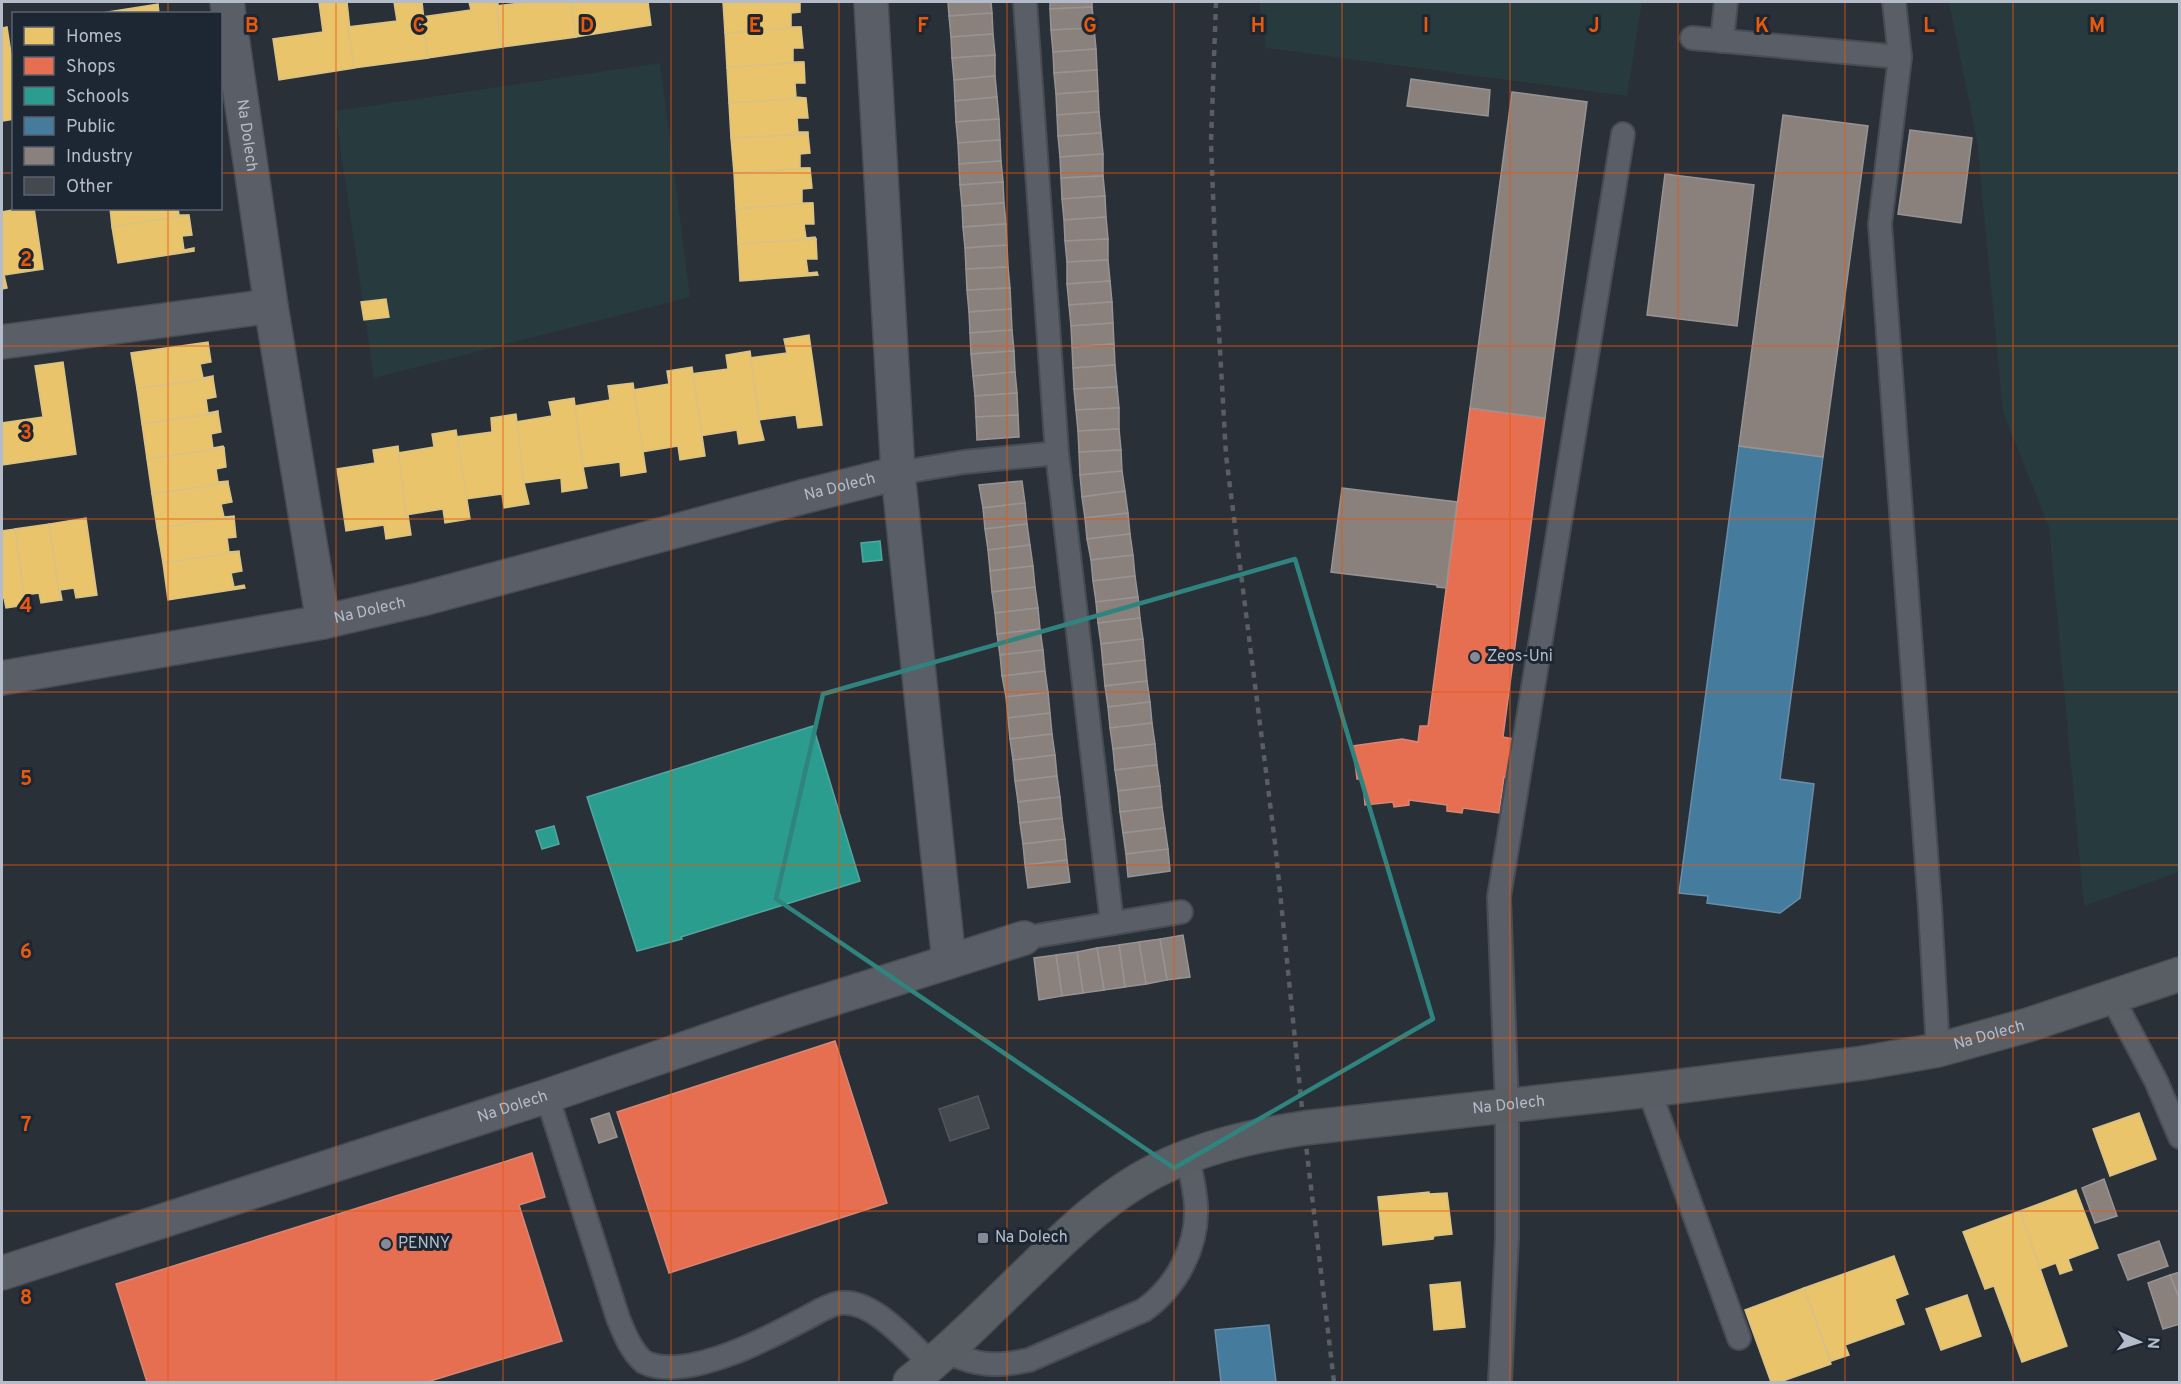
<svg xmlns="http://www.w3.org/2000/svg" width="2181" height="1384" viewBox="0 0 2181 1384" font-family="Overpass,sans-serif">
  <rect width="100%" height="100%" fill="#2a3038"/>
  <g fill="#273a3e">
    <polygon points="1259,2 1642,2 1627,96 1266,48"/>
    <polygon points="1949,2 2179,2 2179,872 2084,906 2049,527 2003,412 1977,141"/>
    <polygon points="660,63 690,297 374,378 335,111"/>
  </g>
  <g fill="#e9c46a" stroke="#d9c286" stroke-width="1.5">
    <polygon points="319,2 347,2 354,68 279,80 273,39 323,32"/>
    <polygon points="394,2 422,2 428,58 354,68 348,27 397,21"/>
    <polygon points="469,2 498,2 498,6 496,6 502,47 428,58 422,17 471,10"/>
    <polygon points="529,2 571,2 576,37 502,47 496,6"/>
    <polygon points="571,2 648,2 651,25 576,37"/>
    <polygon points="723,2 800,2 800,12 791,13 791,27 801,27 725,33"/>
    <polygon points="158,4 159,14 95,14"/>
    <polygon points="7,27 14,73 14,119 2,121 2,28"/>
    <polygon points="801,27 803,48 793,48 793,62 804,62 727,68 725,33"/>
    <polygon points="804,62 805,83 795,83 796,97 806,98 729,103 727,68"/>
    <polygon points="806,98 808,118 797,118 798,132 808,132 808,134 731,138 729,103"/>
    <polygon points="808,134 810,153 800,154 800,168 810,168 734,173 731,138"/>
    <polygon points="810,168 812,188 802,189 802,203 813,203 736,209 734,173"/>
    <polygon points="813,203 814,224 804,224 806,238 815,237 816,239 738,244 736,209"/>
    <polygon points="24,208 34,208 43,269 4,275 7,288 2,289 2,212"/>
    <polygon points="110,208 178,208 179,215 189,215 112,227"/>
    <polygon points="189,215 192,235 182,236 184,250 194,248 194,251 118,263 112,227"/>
    <polygon points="816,239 817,259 806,259 808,273 817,272 818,275 740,281 738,244"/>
    <polygon points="386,299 389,317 364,320 361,302"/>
    <polygon points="809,335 822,425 798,428 796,415 759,420 750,358 787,353 784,339"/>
    <polygon points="208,342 211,362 200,364 203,378 213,376 213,378 137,389 131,353"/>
    <polygon points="750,351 759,420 764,440 739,444 737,430 700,436 691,374 728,369 726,355"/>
    <polygon points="63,362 76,454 3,465 2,423 43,417 35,366"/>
    <polygon points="692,367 705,456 680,460 678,446 642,452 632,390 669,384 667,371"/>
    <polygon points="213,378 216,397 206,399 208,413 218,411 218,413 142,424 137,389"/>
    <polygon points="633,383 646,472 621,476 620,462 583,467 574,406 610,400 608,386"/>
    <polygon points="574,398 583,467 587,488 562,492 561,478 524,483 515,422 552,416 549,402"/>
    <polygon points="218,413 221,432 211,434 213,448 223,446 224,448 147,459 142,424"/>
    <polygon points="516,414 524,483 529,504 504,508 502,494 466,499 456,437 492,432 491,418"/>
    <polygon points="456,430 470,519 445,523 443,509 406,515 397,453 434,447 432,434"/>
    <polygon points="398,446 406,515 408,515 411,535 386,539 384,525 346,531 337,469 375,463 373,450"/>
    <polygon points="224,448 226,467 216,469 218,482 228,481 228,483 152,494 147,459"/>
    <polygon points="228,483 232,502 221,504 224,517 234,516 234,517 157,528 152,494"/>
    <polygon points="234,517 236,537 227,538 229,552 239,551 239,552 163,563 157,528"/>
    <polygon points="86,518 97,595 76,598 74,588 60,590 62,600 60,600 49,524"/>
    <polygon points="49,524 60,600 41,603 39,593 25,595 27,605 25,605 15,529"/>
    <polygon points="15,529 25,605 6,608 4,598 2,598 2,531"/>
    <polygon points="239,552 242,571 231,573 234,587 244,585 245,588 168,600 163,563"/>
    <polygon points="2139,1113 2156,1159 2110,1176 2093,1129"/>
    <polygon points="2076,1190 2098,1248 2068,1259 2072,1270 2060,1274 2056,1263 2040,1269 2020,1211"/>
    <polygon points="1429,1192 1429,1194 1447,1193 1452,1234 1434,1236 1433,1239 1383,1245 1378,1197"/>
    <polygon points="2020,1211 2067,1346 2022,1362 1994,1286 1985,1289 1963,1232"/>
    <polygon points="1894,1256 1908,1294 1895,1299 1904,1324 1845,1345 1849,1355 1831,1361 1804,1288"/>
    <polygon points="1460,1282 1465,1327 1434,1330 1430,1285"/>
    <polygon points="1804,1288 1831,1364 1780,1382 1771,1382 1745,1310"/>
    <polygon points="1967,1295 1981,1336 1941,1350 1926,1309"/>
  </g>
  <g fill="#e76f51" stroke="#d88675" stroke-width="1.5">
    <polygon points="1470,408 1545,418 1503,737 1515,739 1509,778 1504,777 1499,813 1463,808 1462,813 1447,811 1447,805 1409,800 1409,805 1394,807 1393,802 1365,805 1363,779 1357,779 1353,746 1402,739 1418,742 1420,726 1428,726"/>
    <polygon points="835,1041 887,1203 669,1273 617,1112"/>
    <polygon points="532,1153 545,1197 519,1205 562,1341 427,1382 147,1382 116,1284"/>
  </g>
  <g fill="#2a9d8f" stroke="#53a6a0" stroke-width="1.5">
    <polygon points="880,541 882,560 863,562 861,543"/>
    <polygon points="813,726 860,881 681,937 682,939 637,951 587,797"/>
    <polygon points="554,826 559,844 542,849 536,831"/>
  </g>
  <g fill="#457b9d" stroke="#668eaa" stroke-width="1.5">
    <polygon points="1739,446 1823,457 1780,779 1814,784 1800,898 1780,913 1707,903 1708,896 1679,893"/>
    <polygon points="1269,1325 1276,1382 1221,1382 1215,1330"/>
  </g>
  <g fill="#8a817c" stroke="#979393" stroke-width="1.5">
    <polygon points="948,2 991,2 992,13 949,16"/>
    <polygon points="1050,2 1092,2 1092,7 1050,9"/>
    <polygon points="1092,7 1094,28 1051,30 1050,9"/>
    <polygon points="992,13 993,34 951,37 949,16"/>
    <polygon points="1094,28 1096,49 1053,52 1051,30"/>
    <polygon points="993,34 995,55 952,58 951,37"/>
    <polygon points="1096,49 1097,70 1054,73 1053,52"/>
    <polygon points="995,55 995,76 954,80 952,58"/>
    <polygon points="1097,70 1098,91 1056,94 1054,73"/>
    <polygon points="995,76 997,97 955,101 954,80"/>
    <polygon points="1411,79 1490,90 1488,116 1407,106"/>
    <polygon points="1098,91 1099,112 1057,115 1056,94"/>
    <polygon points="1512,92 1587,102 1545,418 1470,408"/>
    <polygon points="997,97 999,119 956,122 955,101"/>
    <polygon points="1099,112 1101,133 1058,136 1057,115"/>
    <polygon points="1783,115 1868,126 1823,457 1739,446"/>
    <polygon points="999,119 1000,140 958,143 956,122"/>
    <polygon points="1910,130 1972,138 1961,223 1898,214"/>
    <polygon points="1101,133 1103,154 1060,157 1058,136"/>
    <polygon points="1000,140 1001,161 959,164 958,143"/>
    <polygon points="1103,154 1103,176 1061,178 1060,157"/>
    <polygon points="1001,161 1003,182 960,185 959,164"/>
    <polygon points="1665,174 1754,185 1737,326 1647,315"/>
    <polygon points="1103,176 1105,196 1062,199 1061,178"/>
    <polygon points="1003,182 1004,203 962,206 960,185"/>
    <polygon points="1105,196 1106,217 1064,220 1062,199"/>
    <polygon points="1004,203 1006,224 963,227 962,206"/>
    <polygon points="1106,217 1108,239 1065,241 1064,220"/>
    <polygon points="1006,224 1007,245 965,248 963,227"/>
    <polygon points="1108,239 1108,260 1067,262 1065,241"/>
    <polygon points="1007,245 1008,267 966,269 965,248"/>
    <polygon points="1108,260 1110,281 1067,284 1067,262"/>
    <polygon points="1008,267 1010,288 967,290 966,269"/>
    <polygon points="1110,281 1112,302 1069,305 1067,284"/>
    <polygon points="1010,288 1011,309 969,312 967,290"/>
    <polygon points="1112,302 1113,323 1071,326 1069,305"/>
    <polygon points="1011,309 1012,330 970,333 969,312"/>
    <polygon points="1113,323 1114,344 1072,347 1071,326"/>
    <polygon points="1012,330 1014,351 971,354 970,333"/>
    <polygon points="1114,344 1115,365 1073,368 1072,347"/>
    <polygon points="1014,351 1015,372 973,376 971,354"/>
    <polygon points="1115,365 1117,387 1074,389 1073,368"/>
    <polygon points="1015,372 1017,393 975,396 973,376"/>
    <polygon points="1117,387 1119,408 1076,410 1074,389"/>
    <polygon points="1017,393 1018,415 976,417 975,396"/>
    <polygon points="1119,408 1119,429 1078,431 1076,410"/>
    <polygon points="1018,415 1019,437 977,440 976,417"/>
    <polygon points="1119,429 1121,450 1079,452 1078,431"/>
    <polygon points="1121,450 1122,471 1080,475 1079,452"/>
    <polygon points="1122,471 1125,491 1082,497 1080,475"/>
    <polygon points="1022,481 1025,503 983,508 979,485"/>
    <polygon points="1342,488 1457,502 1446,588 1437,587 1437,585 1331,572"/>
    <polygon points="1125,491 1128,513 1085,518 1082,497"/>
    <polygon points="1025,503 1027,524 985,529 983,508"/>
    <polygon points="1128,513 1130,534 1087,539 1085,518"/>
    <polygon points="1027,524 1030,545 988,550 985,529"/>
    <polygon points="1130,534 1133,555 1091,560 1087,539"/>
    <polygon points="1030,545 1033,566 990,571 988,550"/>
    <polygon points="1133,555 1135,576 1093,581 1091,560"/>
    <polygon points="1033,566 1035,587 992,592 990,571"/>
    <polygon points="1135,576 1138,597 1096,602 1093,581"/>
    <polygon points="1035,587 1038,608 995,613 992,592"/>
    <polygon points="1138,597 1140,618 1098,623 1096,602"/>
    <polygon points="1038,608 1040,629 997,634 995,613"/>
    <polygon points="1140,618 1143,639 1101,644 1098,623"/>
    <polygon points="1040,629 1043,650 1000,655 997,634"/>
    <polygon points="1143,639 1145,660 1103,665 1101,644"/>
    <polygon points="1043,650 1045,671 1002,676 1000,655"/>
    <polygon points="1145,660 1147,681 1105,686 1103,665"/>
    <polygon points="1045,671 1048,692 1006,697 1002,676"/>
    <polygon points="1147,681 1150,702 1108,707 1105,686"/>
    <polygon points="1048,692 1050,713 1008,718 1006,697"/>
    <polygon points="1150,702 1152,723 1110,728 1108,707"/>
    <polygon points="1050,713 1052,734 1010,739 1008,718"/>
    <polygon points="1152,723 1155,744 1113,749 1110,728"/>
    <polygon points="1052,734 1055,755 1013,760 1010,739"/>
    <polygon points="1155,744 1157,765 1115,770 1113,749"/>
    <polygon points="1055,755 1057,776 1015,781 1013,760"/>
    <polygon points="1157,765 1160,786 1118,791 1115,770"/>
    <polygon points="1057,776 1060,797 1018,802 1015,781"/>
    <polygon points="1160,786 1162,807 1120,812 1118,791"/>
    <polygon points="1060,797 1062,818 1020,823 1018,802"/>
    <polygon points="1162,807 1165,828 1123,833 1120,812"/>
    <polygon points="1062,818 1065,839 1023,844 1020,823"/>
    <polygon points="1165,828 1168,849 1126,854 1123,833"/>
    <polygon points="1065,839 1067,860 1025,865 1023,844"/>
    <polygon points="1168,849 1170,871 1128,877 1126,854"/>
    <polygon points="1067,860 1070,882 1028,888 1025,865"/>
    <polygon points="1183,935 1190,977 1167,980 1160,939"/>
    <polygon points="1160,939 1167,980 1146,984 1139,942"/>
    <polygon points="1139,942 1146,984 1125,987 1119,945"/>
    <polygon points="1119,945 1125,987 1104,990 1097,948"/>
    <polygon points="1097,948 1104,990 1083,993 1077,952"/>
    <polygon points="1077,952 1083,993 1062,996 1056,955"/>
    <polygon points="1056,955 1062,996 1039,1000 1034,958"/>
    <polygon points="609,1113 617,1137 599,1143 591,1119"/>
    <polygon points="2104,1179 2117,1216 2095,1223 2082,1188"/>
    <polygon points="2159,1241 2168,1266 2128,1280 2118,1255"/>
    <polygon points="2180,1272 2180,1301 2170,1275"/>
    <polygon points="2170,1275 2180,1301 2180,1324 2163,1329 2148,1283"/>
  </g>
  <polygon fill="#444950" stroke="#52575f" stroke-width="1.5" points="978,1096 989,1128 950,1141 939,1109"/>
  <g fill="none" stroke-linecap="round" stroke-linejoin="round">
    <defs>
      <g id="lane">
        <polyline points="1025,2 1057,453 1112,923"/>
        <polyline points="1894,2 1900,57"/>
        <polyline points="1692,38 1900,57 1880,224 1930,908 1938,1050"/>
        <polyline points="1722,41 1726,2"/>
        <polyline points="898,473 964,462 1057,453"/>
        <polyline points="1024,938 1181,912"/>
        <polyline points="2112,997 2156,1081 2180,1137"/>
        <polyline points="1649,1090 1739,1338"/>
        <path d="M 547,1096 L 618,1318 C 624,1333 631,1351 644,1362 C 689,1384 782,1331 823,1309 C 828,1307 835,1303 841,1303 C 874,1300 909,1343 932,1364"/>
        <path d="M 947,1352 C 977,1366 997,1367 1029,1360 L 1144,1310 C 1176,1287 1198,1247 1196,1206 C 1195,1189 1191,1172 1187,1156"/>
        <polyline points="1500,1382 1507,1238 1507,1105 1499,897 1623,134"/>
      </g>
      <g id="street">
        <path id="s1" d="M 227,2 L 271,306 L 323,622"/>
        <polyline points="2,342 271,306"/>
        <polyline points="898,473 949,962"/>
        <path id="s2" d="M 2,678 L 323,622 L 422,599 L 802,497 L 898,473 L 871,2"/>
        <path id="s3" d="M 2,1273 L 547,1096 L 794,1011 L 1024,938"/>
      </g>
      <g id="secondary">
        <path id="s4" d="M 910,1382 C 955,1346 995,1304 1037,1264 C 1073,1229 1110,1194 1155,1171 C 1202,1147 1252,1136 1304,1128 L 1649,1090 L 1863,1063 L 1938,1050 L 2028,1025 L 2180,974"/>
      </g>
    </defs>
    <use href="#lane" stroke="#484c53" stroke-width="26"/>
    <use href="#street" stroke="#484c53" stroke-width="36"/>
    <use href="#secondary" stroke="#484c53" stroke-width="36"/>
    <use href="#lane" stroke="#5a5e66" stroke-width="22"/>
    <use href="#street" stroke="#5a5e66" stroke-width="33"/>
    <use href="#secondary" stroke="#595d64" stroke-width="33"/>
    <polyline stroke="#595d64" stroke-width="4.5" stroke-dasharray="6 6" stroke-linecap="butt" points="1216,2 1211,142 1217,297 1226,455 1275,843 1304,1128 1334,1382"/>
  </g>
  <path fill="none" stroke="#308480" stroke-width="4.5" stroke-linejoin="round" d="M 1295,559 L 1433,1019 L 1174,1168 L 776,899 L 823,694 Z"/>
  <path fill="none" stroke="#e8590c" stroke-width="1.5" stroke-opacity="0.55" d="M 168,2 L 168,14M 336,2 L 336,1382M 503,2 L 503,1382M 671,2 L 671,1382M 839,2 L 839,1382M 1007,2 L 1007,1382M 1174,2 L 1174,1382M 1342,2 L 1342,1382M 1510,2 L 1510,1382M 1678,2 L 1678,1382M 1845,2 L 1845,1382M 2013,2 L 2013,1382M 2,173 L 14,173M 220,173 L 2180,173M 168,208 L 168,1382M 2,346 L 2180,346M 2,519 L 2180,519M 2,692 L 2180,692M 2,865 L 2180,865M 2,1038 L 2180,1038M 2,1211 L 2180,1211"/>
  <g fill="#848b96" stroke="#1d2633" stroke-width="2">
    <circle cx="1475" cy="657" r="6"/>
    <rect x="977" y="1232" width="12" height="12" rx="3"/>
    <circle cx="386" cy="1244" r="6"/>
  </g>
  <g text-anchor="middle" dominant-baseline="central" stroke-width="6" stroke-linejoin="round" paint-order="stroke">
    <g font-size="16" fill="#b4bcc9" stroke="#1d2633">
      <text stroke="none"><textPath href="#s1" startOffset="135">Na Dolech</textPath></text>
      <text stroke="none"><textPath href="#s2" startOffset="860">Na Dolech</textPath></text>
      <text stroke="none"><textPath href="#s2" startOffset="374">Na Dolech</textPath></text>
      <text stroke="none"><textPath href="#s4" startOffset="1172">Na Dolech</textPath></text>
      <text stroke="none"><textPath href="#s4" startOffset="686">Na Dolech</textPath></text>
      <text stroke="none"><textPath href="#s3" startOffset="537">Na Dolech</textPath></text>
    </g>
    <g font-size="16" fill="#b4bcc9" stroke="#1d2633" text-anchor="start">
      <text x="1487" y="657">Zeos-Uni</text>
      <text x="995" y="1238">Na Dolech</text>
      <text x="398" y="1244">PENNY</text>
    </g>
  </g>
  <g font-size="20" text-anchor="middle" font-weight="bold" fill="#e8590c" stroke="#1d2633" stroke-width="6" stroke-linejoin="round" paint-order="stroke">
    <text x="252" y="32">B</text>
    <text x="419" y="32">C</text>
    <text x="587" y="32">D</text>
    <text x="755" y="32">E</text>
    <text x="923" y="32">F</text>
    <text x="1090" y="32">G</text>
    <text x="1258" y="32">H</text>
    <text x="1426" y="32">I</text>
    <text x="1594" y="32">J</text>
    <text x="1762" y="32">K</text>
    <text x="1929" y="32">L</text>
    <text x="2097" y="32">M</text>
    <text x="26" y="266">2</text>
    <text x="26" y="439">3</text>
    <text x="26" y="612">4</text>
    <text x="26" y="785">5</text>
    <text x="26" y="958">6</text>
    <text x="26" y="1131">7</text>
    <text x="26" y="1304">8</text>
  </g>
  <rect width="2181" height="1384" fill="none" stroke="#b4bcc9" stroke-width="6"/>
  <rect x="12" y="12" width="210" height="198" fill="#1d2633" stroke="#59626f" stroke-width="1.5"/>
  <rect x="24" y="27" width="30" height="18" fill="#e9c46a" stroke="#59626f" stroke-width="1.5"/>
  <text x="66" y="42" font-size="18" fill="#b4bcc9">Homes</text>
  <rect x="24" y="57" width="30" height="18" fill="#e76f51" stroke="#59626f" stroke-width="1.5"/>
  <text x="66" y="72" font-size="18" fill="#b4bcc9">Shops</text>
  <rect x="24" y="87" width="30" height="18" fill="#2a9d8f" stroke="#59626f" stroke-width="1.5"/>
  <text x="66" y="102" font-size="18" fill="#b4bcc9">Schools</text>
  <rect x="24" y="117" width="30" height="18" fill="#457b9d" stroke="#59626f" stroke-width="1.5"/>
  <text x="66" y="132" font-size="18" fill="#b4bcc9">Public</text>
  <rect x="24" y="147" width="30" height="18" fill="#8a817c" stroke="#59626f" stroke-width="1.5"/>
  <text x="66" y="162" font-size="18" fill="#b4bcc9">Industry</text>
  <rect x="24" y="177" width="30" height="18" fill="#444950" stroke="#59626f" stroke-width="1.5"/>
  <text x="66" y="192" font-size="18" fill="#b4bcc9">Other</text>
  <g transform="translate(2139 1342) rotate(94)" stroke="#1d2633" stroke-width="4.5" paint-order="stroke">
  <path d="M0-4.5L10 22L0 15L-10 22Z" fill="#b4bcc9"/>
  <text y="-9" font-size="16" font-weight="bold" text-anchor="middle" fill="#b4bcc9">N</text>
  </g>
</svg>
